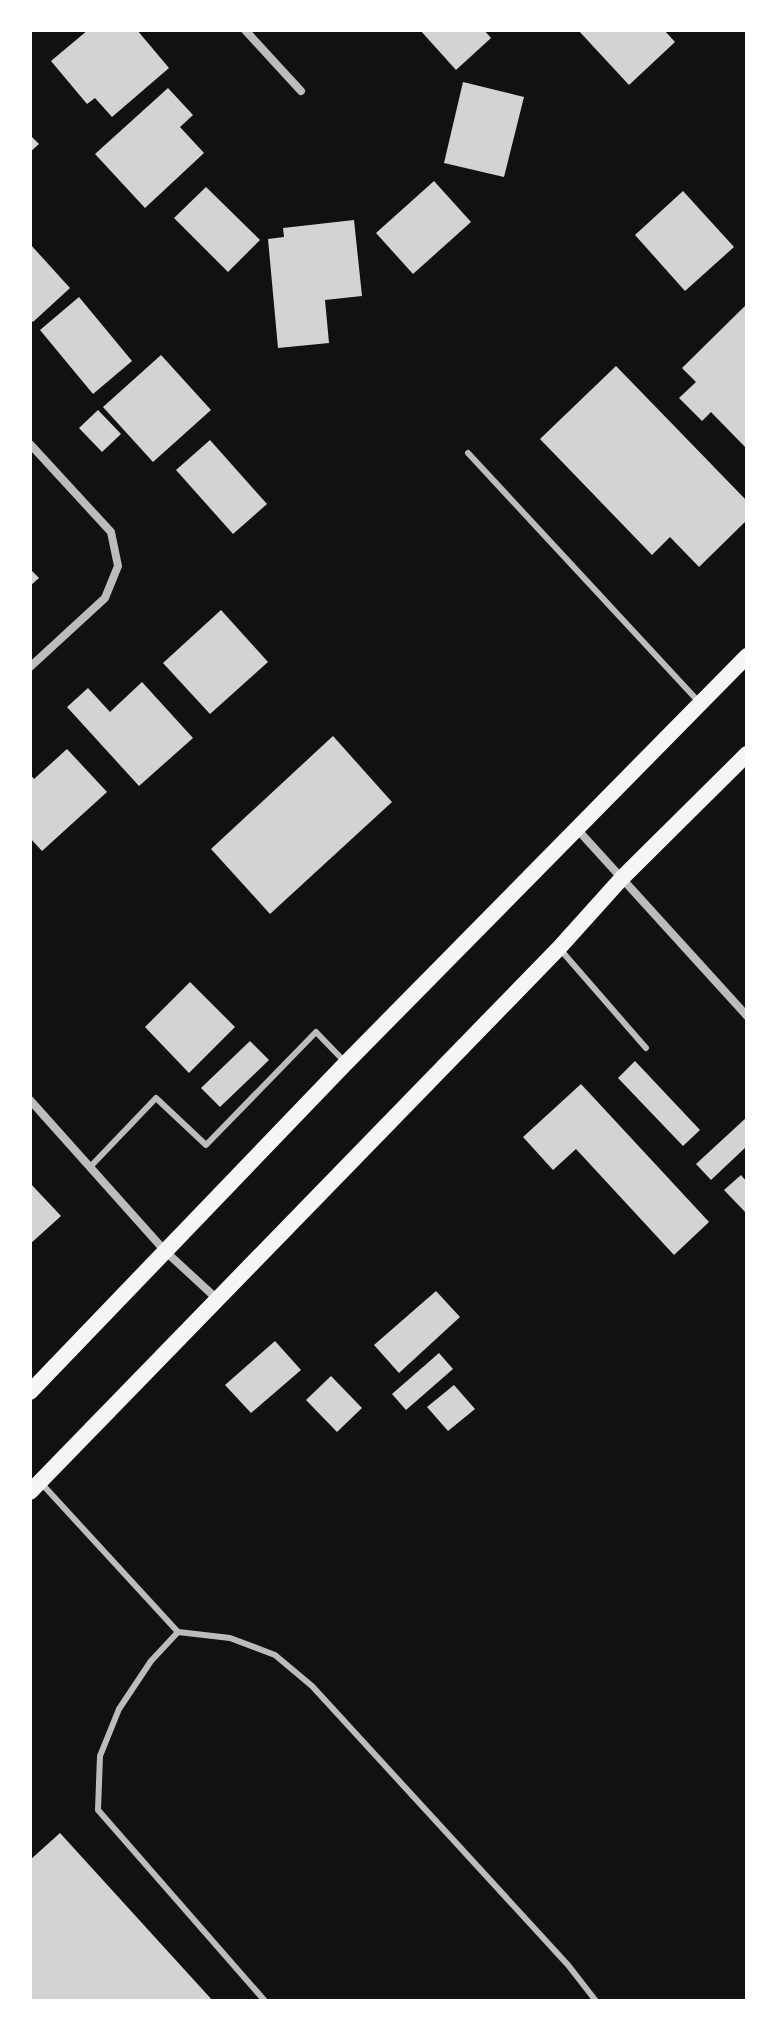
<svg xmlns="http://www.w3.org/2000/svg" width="777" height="2031" viewBox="0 0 777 2031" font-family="'Archivo Narrow',sans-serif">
  <rect width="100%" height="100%" fill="#111"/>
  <g fill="#d3d3d3">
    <polygon points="88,30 137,30 169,68 112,117 95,98 87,104 51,61"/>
    <polygon points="420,30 484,30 491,38 456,70"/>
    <polygon points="578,30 664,30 675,42 629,85"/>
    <polygon points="463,82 524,97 504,177 444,163"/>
    <polygon points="168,88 193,115 180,127 204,153 145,208 95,154"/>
    <polygon points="30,135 39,144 30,152"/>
    <polygon points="434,181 471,222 413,274 376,233"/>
    <polygon points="206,187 260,240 228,272 174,218"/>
    <polygon points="683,191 734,247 685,291 635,235"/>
    <polygon points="354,220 362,296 325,300 329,343 278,348 268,239 284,237 283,228"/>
    <polygon points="30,244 70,288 33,322 30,319"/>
    <polygon points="79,297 132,361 93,394 40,330"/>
    <polygon points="747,304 747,449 711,412 702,421 679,398 696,382 682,368"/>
    <polygon points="161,355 211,410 153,462 103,407"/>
    <polygon points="616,366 747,501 747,520 699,567 670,537 652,555 540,439"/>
    <polygon points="98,410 121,434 102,452 79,428"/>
    <polygon points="210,440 267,504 233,534 176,470"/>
    <polygon points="30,569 39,578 30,586"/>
    <polygon points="221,610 268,662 210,714 163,663"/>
    <polygon points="142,682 193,738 139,786 67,707 88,688 110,712"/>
    <polygon points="333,736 392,802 270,914 211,849"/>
    <polygon points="67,749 107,792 42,851 30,838 30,774 34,779"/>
    <polygon points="190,982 235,1027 189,1073 145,1027"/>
    <polygon points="250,1041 269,1060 220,1107 201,1088"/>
    <polygon points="635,1061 700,1130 683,1146 618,1078"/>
    <polygon points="581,1084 709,1222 674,1255 576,1149 553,1170 523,1137"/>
    <polygon points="747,1117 747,1146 711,1180 696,1164"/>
    <polygon points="741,1175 747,1182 747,1214 724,1190"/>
    <polygon points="30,1183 61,1216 30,1244"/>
    <polygon points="436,1291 460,1317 399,1373 374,1345"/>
    <polygon points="275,1341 301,1370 251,1413 225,1385"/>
    <polygon points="439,1353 453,1369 406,1410 392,1394"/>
    <polygon points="331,1376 362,1408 337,1432 306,1400"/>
    <polygon points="454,1385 475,1409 448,1431 427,1407"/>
    <polygon points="60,1833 213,2001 30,2001 30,1860"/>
  </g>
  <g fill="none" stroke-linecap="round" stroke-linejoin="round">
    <g stroke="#bcbcbc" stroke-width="6">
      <polyline points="468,453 699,702"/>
      <polyline points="559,948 646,1048"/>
      <polyline points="91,1166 156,1098 206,1145 316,1032 344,1061"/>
      <polyline points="42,1484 178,1632 230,1638 275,1655 312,1686 568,1965 596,2001"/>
      <polyline points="178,1632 151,1661 119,1709 100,1756 98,1810 265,2001"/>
    </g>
    <g stroke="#bcbcbc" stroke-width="8">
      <polyline points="245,30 301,91"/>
      <polyline points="30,444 111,532 118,566 105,598 30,667"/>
      <polyline points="577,829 747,1016"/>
      <polyline points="30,1100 165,1251 216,1298"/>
    </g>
    <g stroke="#f5f5f5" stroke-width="16">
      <polyline points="30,1392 346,1063 747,656"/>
      <polyline points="30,1492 559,948 622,878 747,754"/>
    </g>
  </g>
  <rect width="777" height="2031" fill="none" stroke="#ffffff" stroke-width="64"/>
</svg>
